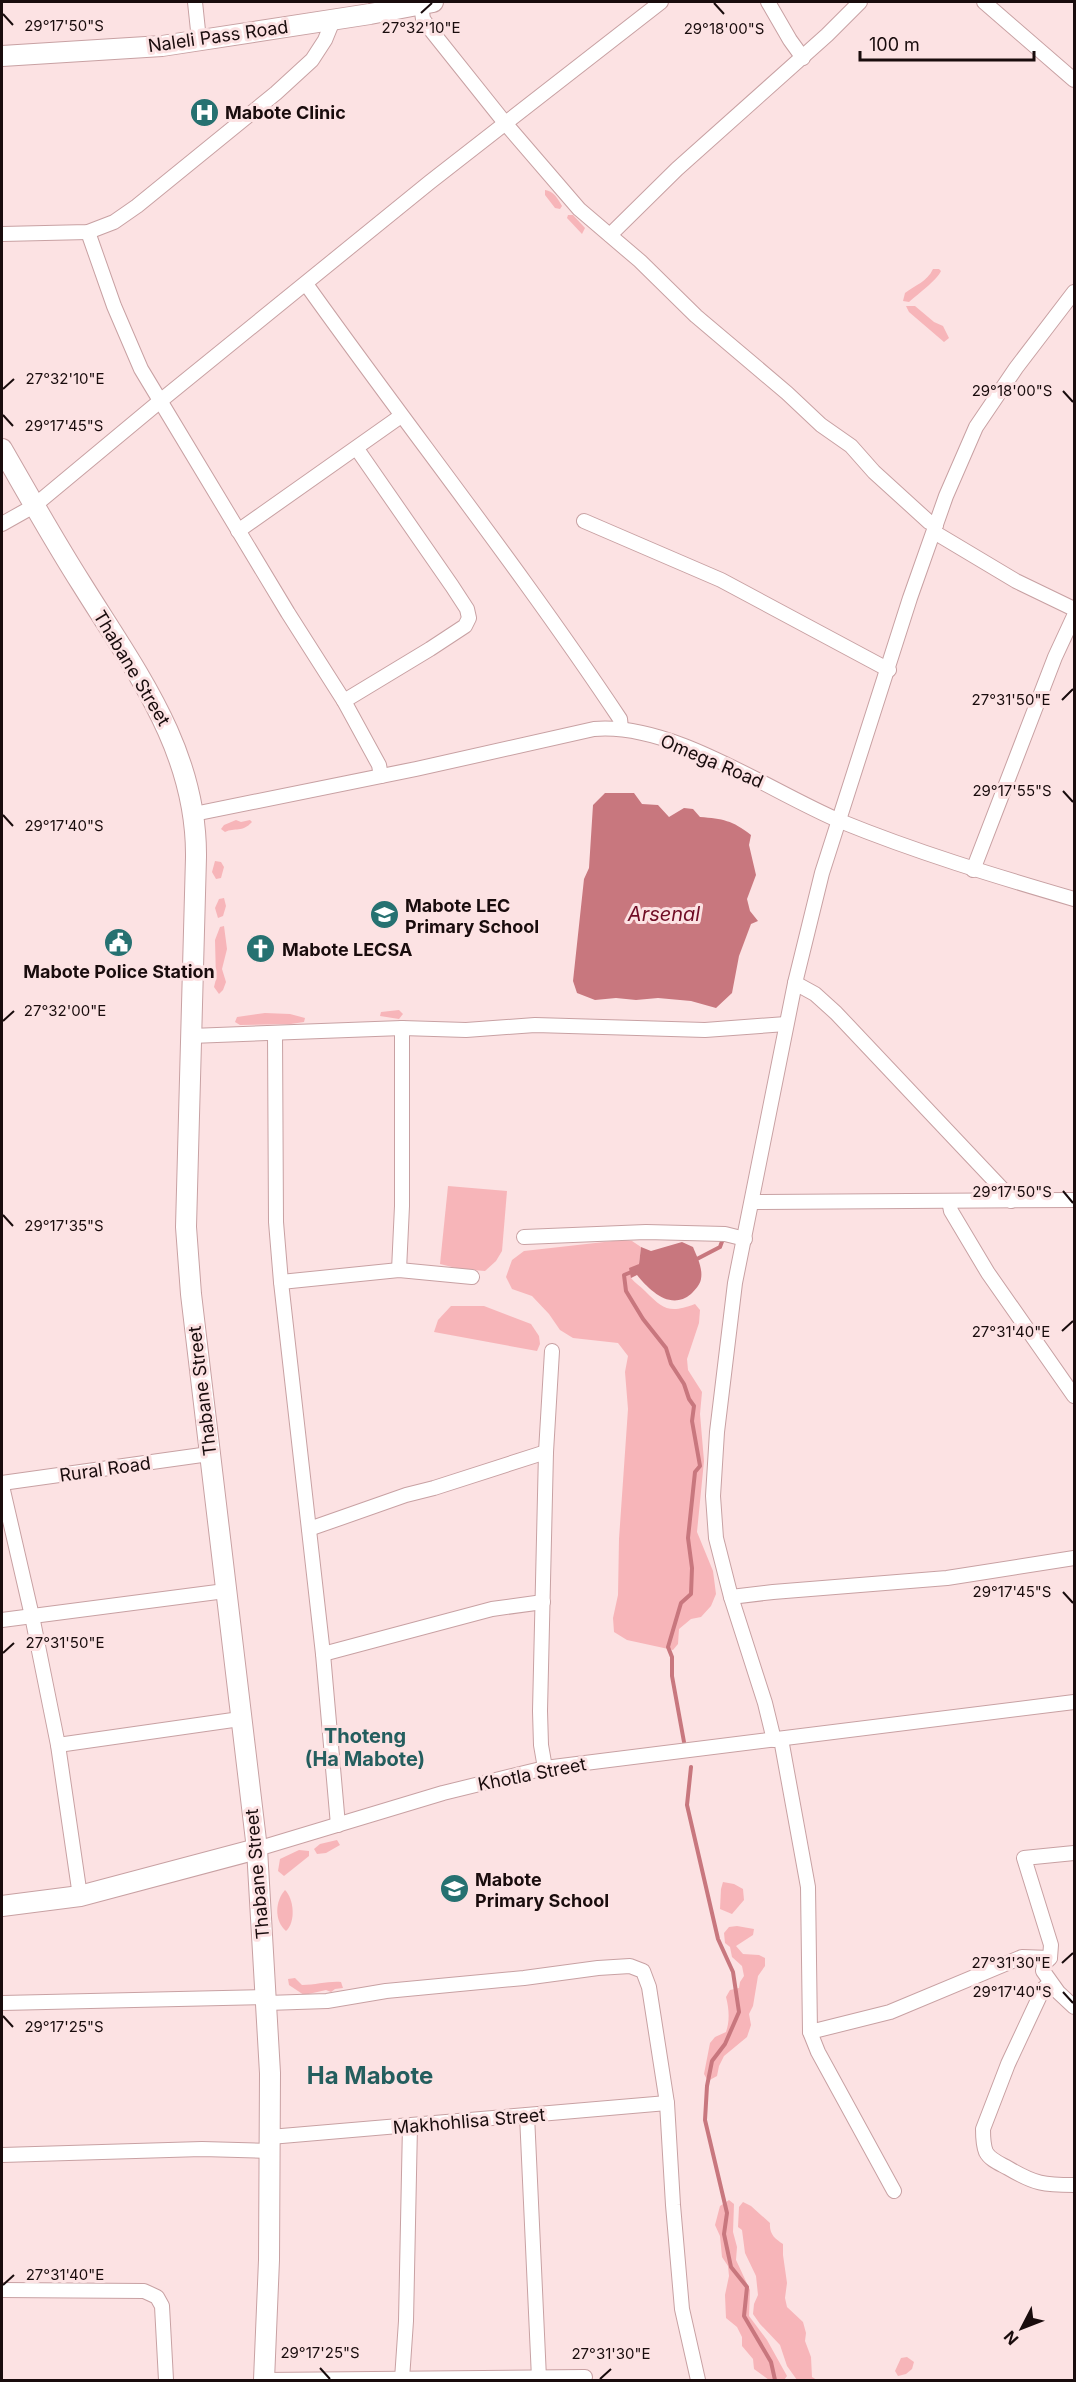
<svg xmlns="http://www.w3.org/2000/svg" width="1076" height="2382" viewBox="0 0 1076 2382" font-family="Inter,sans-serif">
  <rect width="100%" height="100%" fill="#fce2e3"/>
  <g fill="#f7b5b9">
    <path d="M 545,190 C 554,191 558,199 562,206 L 560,209 L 555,208 L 545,195 Z"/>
    <polygon points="568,215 573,215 585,228 582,234 567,218"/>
    <path d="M 933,269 L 939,269 L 941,271 C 936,281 918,294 909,302 L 903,301 L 905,293 C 915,285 927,282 933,269 Z"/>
    <polygon points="906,306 915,306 934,322 943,326 949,338 944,342 909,312"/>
    <path d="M 236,820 L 241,822 L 250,820 L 252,822 C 242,833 235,827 225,832 L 221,829 L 224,825 Z"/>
    <polygon points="215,861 221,862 224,867 221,878 216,879 212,872"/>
    <polygon points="224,898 226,906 223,916 218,918 215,908 219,899"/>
    <polygon points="224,926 227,949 222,969 226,982 223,990 219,994 214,987 216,979 215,940 220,927"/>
    <polygon points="399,1010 403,1014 399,1019 380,1016 381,1012"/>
    <polygon points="265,1013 290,1014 305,1018 304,1022 291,1024 240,1025 235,1022 237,1017"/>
    <polygon points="448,1186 507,1191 502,1251 496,1261 485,1271 460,1269 440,1264"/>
    <path d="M 622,1240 L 632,1241 L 641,1247 L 639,1264 L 631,1278 C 635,1283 640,1286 645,1291 C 663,1309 669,1314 695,1304 L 700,1310 L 699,1323 L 687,1359 L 688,1370 L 702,1392 L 700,1414 L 704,1461 L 697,1532 L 713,1571 L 716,1594 L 711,1606 L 701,1617 L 691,1619 L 679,1629 L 678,1644 L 673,1650 L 627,1640 L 614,1632 L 613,1618 L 618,1595 L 619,1539 L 628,1409 L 625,1372 L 628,1356 L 618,1343 L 573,1338 L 560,1330 L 549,1314 L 532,1296 L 512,1289 L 506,1277 L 512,1260 L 524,1251 Z"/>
    <polygon points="451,1306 484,1306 531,1324 539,1336 540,1344 537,1351 434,1332 438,1320"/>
    <polygon points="337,1840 340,1845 326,1853 317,1854 314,1849 320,1844"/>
    <polygon points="299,1850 309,1851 309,1856 284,1876 278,1871 280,1859"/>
    <polygon points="723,1882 734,1884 743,1889 744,1900 732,1914 720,1909 721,1889"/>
    <path d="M 285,1890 C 294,1899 296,1922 286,1931 C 274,1921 275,1901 285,1890 Z"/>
    <path d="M 737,1926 L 754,1929 L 753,1935 L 736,1946 L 743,1954 L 759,1955 L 765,1958 L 765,1966 L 758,1976 L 753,2006 L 749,2014 L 751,2025 L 747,2037 L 724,2056 L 719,2066 L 717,2076 L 708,2081 L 704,2074 L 710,2043 L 715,2037 L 726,2032 C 730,2021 729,2008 726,1997 L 730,1990 L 739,1988 L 740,1982 L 744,1976 L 742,1966 L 732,1957 L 730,1947 L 725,1943 L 724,1933 L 729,1927 Z"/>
    <path d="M 295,1978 L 302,1985 C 316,1985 328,1981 341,1982 L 343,1988 L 335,1989 L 331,1992 L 326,1990 L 304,1995 L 289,1985 L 288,1979 Z"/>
    <polygon points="729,2200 734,2204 733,2232 737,2247 736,2260 750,2290 749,2316 767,2340 787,2376 784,2380 769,2380 754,2369 753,2359 742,2346 742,2337 737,2327 726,2318 725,2295 729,2276 728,2266 722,2257 720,2236 715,2225 720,2206"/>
    <path d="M 743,2202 L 751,2206 L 770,2223 C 769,2234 775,2239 783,2244 L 783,2255 L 787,2283 L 785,2298 L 787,2307 L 803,2322 L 806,2333 L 805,2341 L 811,2357 L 812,2377 L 817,2380 L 797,2380 L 787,2366 L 780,2345 L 760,2324 L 753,2314 L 754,2304 L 758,2295 L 756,2276 L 745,2253 L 742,2230 L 738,2227 L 739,2207 Z"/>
    <polygon points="907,2357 914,2362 912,2369 906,2374 898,2376 895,2371 901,2358"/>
  </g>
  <g fill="#c8777e">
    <path d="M 605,793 L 634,793 L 642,804 L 658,805 L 669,817 L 684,808 L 693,809 L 700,817 C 723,819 732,820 751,835 L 749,845 L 756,875 L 747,899 L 750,911 L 758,921 L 751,924 L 739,956 L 732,993 L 716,1008 L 691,1001 L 658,998 L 636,1000 L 616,998 L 595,1000 L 577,993 L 573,981 L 584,879 L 589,868 L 593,805 Z"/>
    <path d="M 682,1242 L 693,1247 C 697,1257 703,1268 701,1279 C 700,1285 695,1290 691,1294 C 671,1311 650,1291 637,1275 L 631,1278 L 629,1268 L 639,1264 L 641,1247 L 651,1251 Z"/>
  </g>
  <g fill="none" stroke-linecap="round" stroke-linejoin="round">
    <g stroke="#c8777e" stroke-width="4">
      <polyline points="695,1260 720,1247 724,1236"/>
      <polyline points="634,1271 624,1275 626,1291 643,1319 666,1348 671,1364 684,1384 689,1399 694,1406 692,1421 700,1466 695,1472 688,1538 692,1568 691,1594 681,1603 668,1647 672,1657 672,1676 684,1742"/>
      <polyline points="691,1767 687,1805 718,1939 733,1972 739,2012 725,2044 712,2061 707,2086 705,2120 727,2213 724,2234 731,2267 747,2287 744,2316 771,2362 775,2380"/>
    </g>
    <defs>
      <g id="street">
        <polyline points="195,2 199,40"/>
        <polyline points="768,2 790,40 803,58"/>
        <polyline points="984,2 1074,80"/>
        <polyline points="421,5 423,19 430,29 505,123 579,209 640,261 696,316 787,393 821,425 851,446 874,472 929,522 936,525"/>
        <polyline points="88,232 114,306 141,369 288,613 344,701 379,765 381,776"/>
        <polyline points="2,234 88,232 114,222 137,206 276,93 312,60 325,40 334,18"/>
        <polyline points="610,235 677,169 827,35 860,2"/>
        <path d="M 306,284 C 410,430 521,570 620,719 L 621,728"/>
        <polyline points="584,521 721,580 889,670"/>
        <polyline points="2,524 34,506 159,402 430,182 661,2"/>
        <polyline points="238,531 401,416"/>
        <polyline points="934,532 1016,581 1074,609"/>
        <polyline points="344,701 430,649 465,626 469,618 467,609 452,586 357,449"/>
        <path d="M 194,814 L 416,769 L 594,729 C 672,722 769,791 840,821 C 916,852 995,876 1074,899"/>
        <polyline points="973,870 1055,657 1074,616"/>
        <polyline points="795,983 815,994 836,1013 1008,1195 1011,1201"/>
        <polyline points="275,1033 276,1222 281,1282 323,1654 338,1825"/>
        <polyline points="191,1036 402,1028 466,1030 535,1025 705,1030 786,1024"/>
        <polyline points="949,1201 951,1211 988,1273 1074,1396"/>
        <polyline points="752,1202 1074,1200"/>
        <polyline points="524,1237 646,1232 725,1234 745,1239"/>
        <polyline points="399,1270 402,1206 402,1028"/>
        <polyline points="281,1282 399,1270 472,1277"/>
        <polyline points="2,1483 209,1454"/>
        <polyline points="2,1486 32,1616 58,1745 80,1896"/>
        <polyline points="309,1529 406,1495 434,1488 546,1452"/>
        <polyline points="731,1597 773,1592 947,1578 1074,1558"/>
        <polyline points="2,1620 225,1591"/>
        <polyline points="323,1654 492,1609 543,1602"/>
        <polyline points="781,1739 808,1887 810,2032 818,2052 894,2191"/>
        <polyline points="774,1740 765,1703 731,1597 716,1538 713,1496 717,1432 735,1283 795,983 822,873 910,598 946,496 976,427 1016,368 1074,292"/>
        <polyline points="58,1745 240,1719"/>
        <polyline points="545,1768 541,1745 540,1711 546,1452 552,1351"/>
        <polyline points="257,1849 443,1793 545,1768 1074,1702"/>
        <polyline points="1074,1853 1024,1858 1051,1945 1050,1958 1044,1964 1043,1971 1058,1992 1074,2007"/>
        <path d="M 1050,1983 L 1043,1989 L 1008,2064 L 983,2129 C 983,2136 983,2145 986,2152 C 990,2160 1001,2164 1008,2168 C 1035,2184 1044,2185 1074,2185"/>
        <polyline points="2,2003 267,1997"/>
        <polyline points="267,2003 327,2001 386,1991 524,1978 598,1968 630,1966 643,1971 649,1987 667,2103 673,2205 682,2309 698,2380"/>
        <polyline points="810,2032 890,2012 1022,1957 1050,1958"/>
        <polyline points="527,2115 539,2378"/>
        <polyline points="270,2137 667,2103"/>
        <polyline points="2,2155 202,2149 270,2151"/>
        <polyline points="2,2290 144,2291 157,2297 162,2306 166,2380"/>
        <polyline points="402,2379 406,2321 410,2125"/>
        <polyline points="264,2380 585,2377"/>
      </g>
      <g id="secondary">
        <polyline points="2,56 162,46 370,14 433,2"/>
        <path d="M 2,449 C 28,494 53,539 81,583 C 135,670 197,750 196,857 L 186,1227 L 191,1294 L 257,1849 L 270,2073 L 269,2260 L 264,2380"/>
        <polyline points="2,1906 80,1896 257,1849"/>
      </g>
    </defs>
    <use href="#street" stroke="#c8a1a3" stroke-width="16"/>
    <use href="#secondary" stroke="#c8a1a3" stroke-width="22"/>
    <use href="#street" stroke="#fff" stroke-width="14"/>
    <use href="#secondary" stroke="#fff" stroke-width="20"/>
  </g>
  <path fill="none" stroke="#190c0d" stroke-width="2" d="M 714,3 L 724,14M 421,13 L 432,3M 3,14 L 13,25M 3,389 L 14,379M 1063,391 L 1073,402M 3,415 L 13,426M 1062,700 L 1073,689M 1063,791 L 1073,802M 3,815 L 13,826M 3,1021 L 14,1011M 1063,1191 L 1073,1203M 3,1215 L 13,1226M 1062,1331 L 1073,1321M 1063,1592 L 1073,1603M 3,1653 L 14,1643M 1062,1963 L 1073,1953M 1063,1992 L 1073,2003M 3,2016 L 13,2027M 3,2285 L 14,2275M 320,2368 L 330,2379M 600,2379 L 611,2369"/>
  <defs>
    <symbol id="hospital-disc" viewBox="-11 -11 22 22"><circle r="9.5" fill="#267171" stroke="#fce2e3"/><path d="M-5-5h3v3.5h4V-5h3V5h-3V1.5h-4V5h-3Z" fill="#fff"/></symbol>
    <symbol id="school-disc" viewBox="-11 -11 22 22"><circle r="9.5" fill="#267171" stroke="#fce2e3"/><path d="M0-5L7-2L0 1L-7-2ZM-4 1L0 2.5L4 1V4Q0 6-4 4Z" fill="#fff"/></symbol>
    <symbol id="civic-disc" viewBox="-11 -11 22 22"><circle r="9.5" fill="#267171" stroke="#fce2e3"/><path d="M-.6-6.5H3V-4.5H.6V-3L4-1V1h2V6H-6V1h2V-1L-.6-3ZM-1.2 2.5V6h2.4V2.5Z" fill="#fff"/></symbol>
    <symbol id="church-disc" viewBox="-11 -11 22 22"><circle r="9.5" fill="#267171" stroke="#fce2e3"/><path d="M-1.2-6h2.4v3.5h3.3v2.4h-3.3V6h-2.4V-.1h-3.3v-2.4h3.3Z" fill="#fff"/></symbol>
  </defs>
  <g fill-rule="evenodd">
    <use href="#hospital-disc" x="188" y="96" width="33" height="33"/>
    <use href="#school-disc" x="368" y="898" width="33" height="33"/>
    <use href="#civic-disc" x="102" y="926" width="33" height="33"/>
    <use href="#church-disc" x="244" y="932" width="33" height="33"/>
    <use href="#school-disc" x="438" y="1872" width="33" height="33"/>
  </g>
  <g text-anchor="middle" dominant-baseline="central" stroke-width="6" stroke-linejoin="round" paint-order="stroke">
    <g font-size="18" fill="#190c0d" stroke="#fce2e3">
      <text transform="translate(218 36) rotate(-8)">Naleli Pass Road</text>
      <text transform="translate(132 668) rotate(59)">Thabane Street</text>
      <text transform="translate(712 761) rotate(23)">Omega Road</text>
      <text transform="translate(202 1391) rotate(-97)">Thabane Street</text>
      <text transform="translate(105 1469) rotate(-8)">Rural Road</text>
      <text transform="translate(532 1774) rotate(-11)">Khotla Street</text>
      <text transform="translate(257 1874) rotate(-95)">Thabane Street</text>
      <text transform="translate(469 2121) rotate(-5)">Makhohlisa Street</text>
    </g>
    <g font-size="18" font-weight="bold" fill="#190c0d" stroke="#fce2e3" text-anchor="start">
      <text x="225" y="112">Mabote Clinic</text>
      <text x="405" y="905">Mabote LEC<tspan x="405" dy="21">Primary School</tspan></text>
      <text x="282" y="949">Mabote LECSA</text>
      <text x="119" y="971" text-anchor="middle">Mabote Police Station</text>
      <text x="475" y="1879">Mabote<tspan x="475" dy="21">Primary School</tspan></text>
    </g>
    <g font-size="20" font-style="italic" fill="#700c25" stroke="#fce2e3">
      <text x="664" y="914">Arsenal</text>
    </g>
    <g font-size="20" font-weight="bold" fill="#245e5e" stroke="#fce2e3">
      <text x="365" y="1736">Thoteng<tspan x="365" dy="23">(Ha Mabote)</tspan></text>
    </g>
    <g font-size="24" font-weight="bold" fill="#245e5e" stroke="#fce2e3">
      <text x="370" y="2075">Ha Mabote</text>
    </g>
  </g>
  <g font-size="15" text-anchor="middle" fill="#190c0d" stroke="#fce2e3" stroke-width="6" stroke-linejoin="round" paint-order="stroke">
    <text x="64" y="31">29°17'50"S</text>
    <text x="421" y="33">27°32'10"E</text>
    <text x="724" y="34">29°18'00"S</text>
    <text x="65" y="384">27°32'10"E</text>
    <text x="1012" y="396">29°18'00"S</text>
    <text x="64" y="431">29°17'45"S</text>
    <text x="1011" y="705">27°31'50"E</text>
    <text x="1012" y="796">29°17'55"S</text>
    <text x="64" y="831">29°17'40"S</text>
    <text x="65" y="1016">27°32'00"E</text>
    <text x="1012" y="1197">29°17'50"S</text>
    <text x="64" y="1231">29°17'35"S</text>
    <text x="1011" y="1337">27°31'40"E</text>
    <text x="1012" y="1597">29°17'45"S</text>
    <text x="65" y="1648">27°31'50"E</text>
    <text x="1011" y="1968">27°31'30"E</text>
    <text x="1012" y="1997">29°17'40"S</text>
    <text x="64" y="2032">29°17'25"S</text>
    <text x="65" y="2280">27°31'40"E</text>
    <text x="320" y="2358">29°17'25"S</text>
    <text x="611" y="2359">27°31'30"E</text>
  </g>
  <rect width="1076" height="2382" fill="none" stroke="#190c0d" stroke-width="6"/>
  <g transform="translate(1022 2328) rotate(228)" stroke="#fce2e3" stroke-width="4.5" paint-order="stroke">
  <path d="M0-4.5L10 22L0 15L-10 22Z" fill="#190c0d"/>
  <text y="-9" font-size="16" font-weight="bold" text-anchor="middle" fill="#190c0d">N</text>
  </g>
  <path d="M860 51v9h174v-9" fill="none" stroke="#190c0d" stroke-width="3"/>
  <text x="869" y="51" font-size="18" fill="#190c0d" stroke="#fce2e3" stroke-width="4.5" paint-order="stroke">100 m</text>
</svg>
